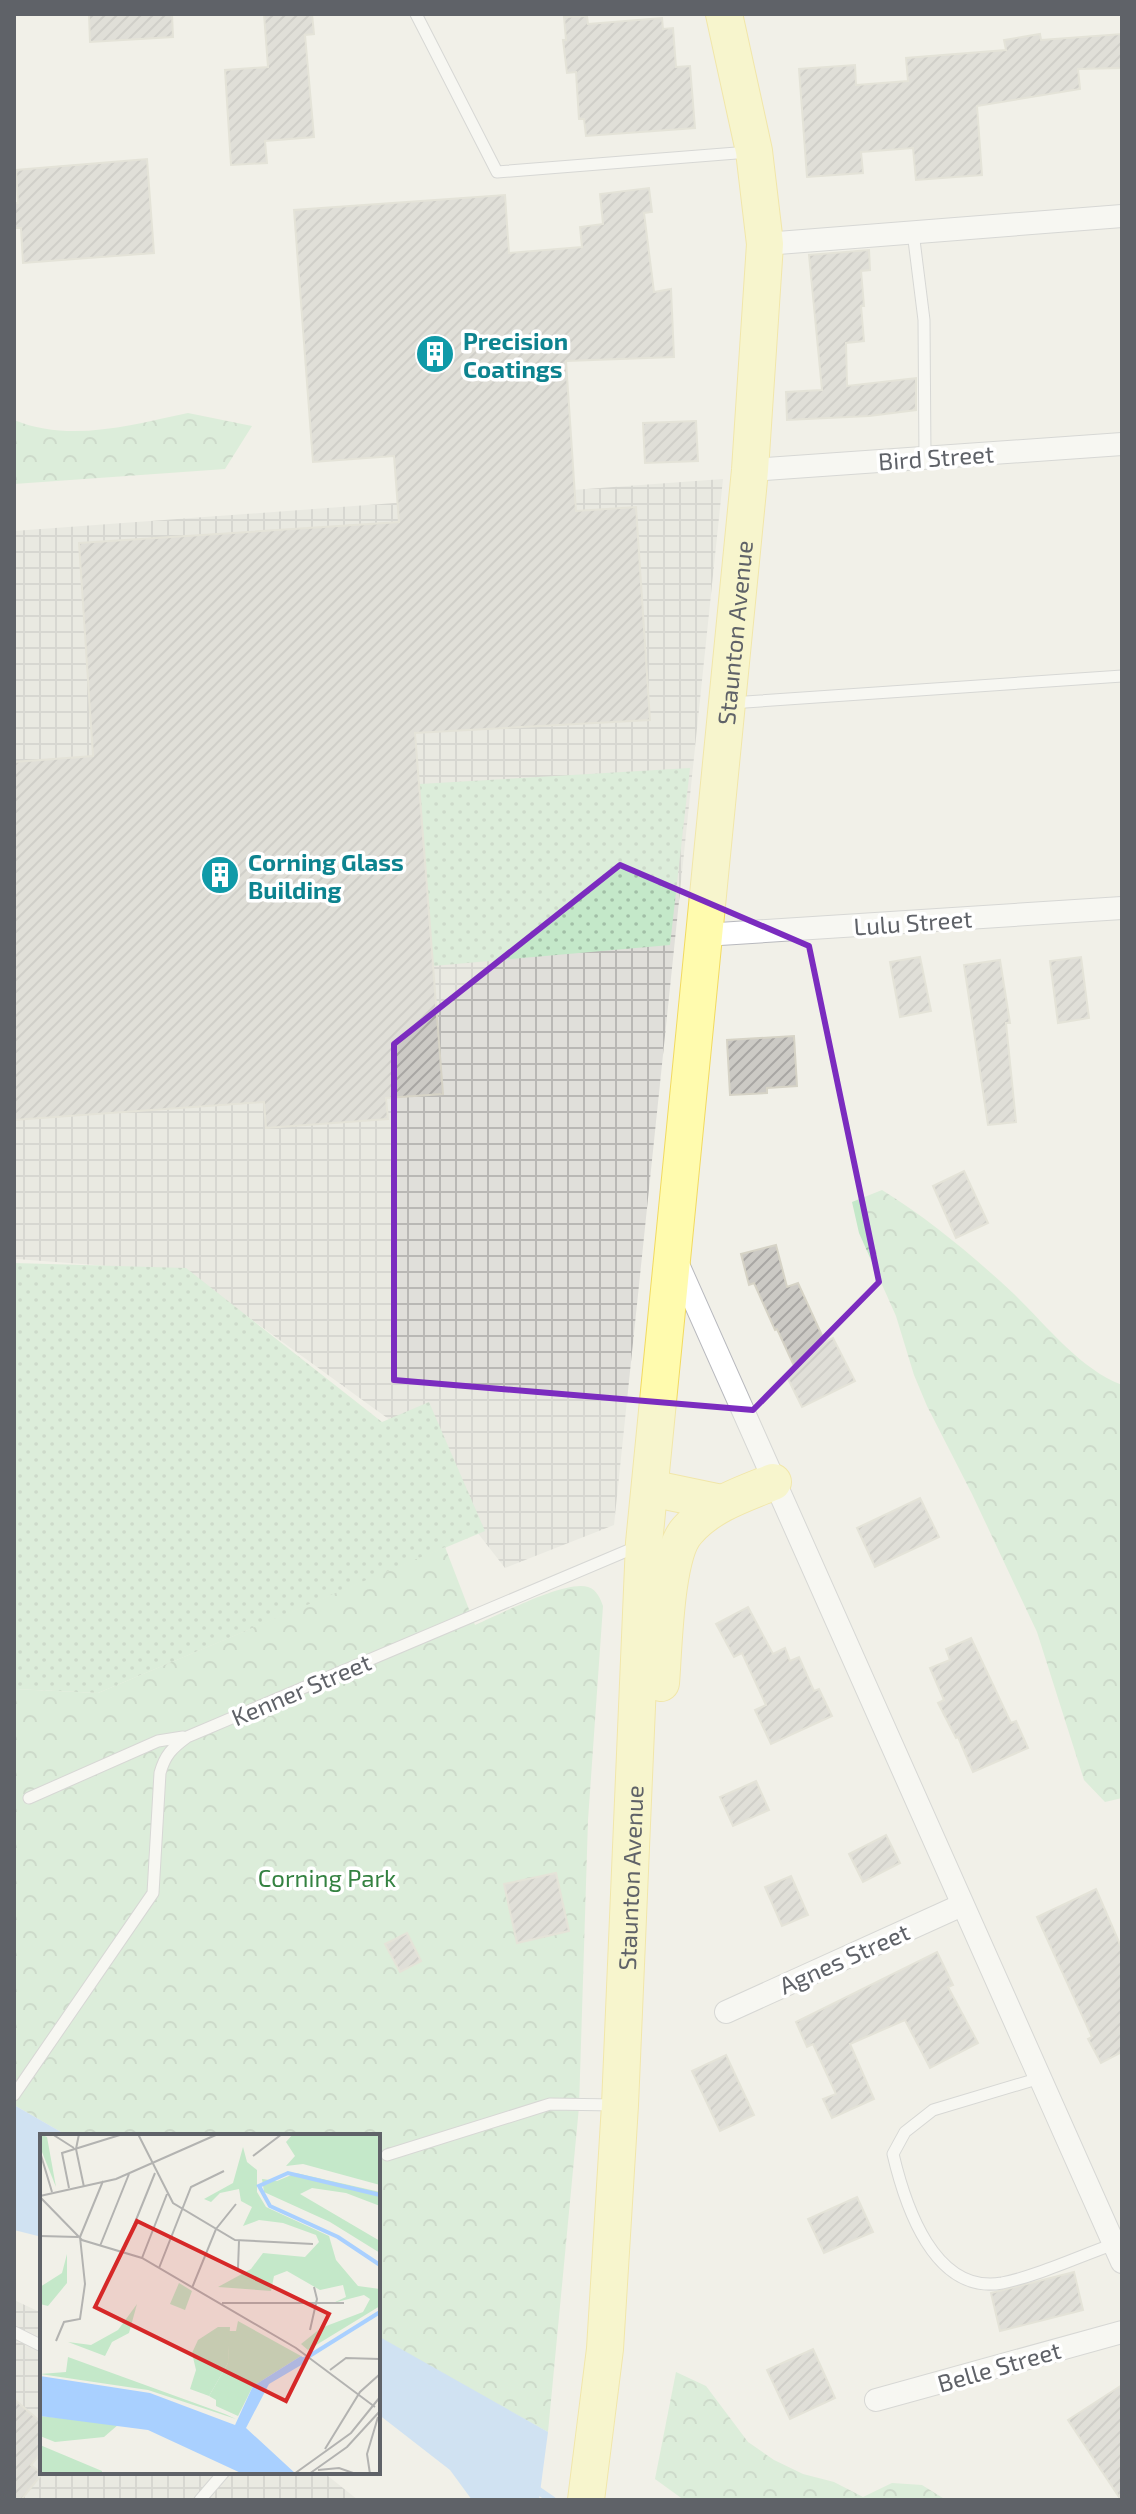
<svg xmlns="http://www.w3.org/2000/svg" width="1136" height="2514" viewBox="0 0 1136 2514" font-family="'Exo 2',sans-serif">
  <defs>
    <pattern id="industrial-grid" width="8" height="8" patternUnits="userSpaceOnUse" patternTransform="scale(2)"><rect width="8" height="8" fill="#e0dfda"/><path d="M0 4h8M4 0v8" fill="none" stroke="#b9b8b5"/></pattern>
    <pattern id="grass-dots" width="8" height="8" patternUnits="userSpaceOnUse" patternTransform="scale(2)"><rect width="8" height="8" fill="#c4e8c9"/><path d="M2 2h.1M6 6h.1" fill="none" stroke="#a2bfa7" stroke-width="1.8" stroke-linecap="round"/></pattern>
    <pattern id="forest-crowns" width="20" height="18" patternUnits="userSpaceOnUse" patternTransform="scale(2)"><rect width="20" height="18" fill="#c4e8c9"/><path d="M2 6a3 3 0 1 1 6 0M12 15a3 3 0 1 1 6 0" fill="none" stroke="#a2bfa7"/></pattern>
    <pattern id="building-hatch" width="6" height="6" patternUnits="userSpaceOnUse" patternTransform="scale(2)"><rect width="6" height="6" fill="#cccac5"/><path d="M-1 1l2-2M0 6l6-6M5 7l2-2" fill="none" stroke="#a9a7a4"/></pattern>
  </defs>
  <rect width="100%" height="100%" fill="#f1f0e8"/>
  <g fill="url(#industrial-grid)">
    <polygon points="723,479 614,1525 505,1568 390,1420 186,1272 17,1259 14,1261 14,531"/>
    <polygon points="14,2300 42,2313 42,2472 323,2472 358,2500 14,2500"/>
  </g>
  <g fill="url(#grass-dots)">
    <polygon points="690,768 670,945 433,966 419,784"/>
    <polygon points="14,1263 186,1268 382,1422 429,1402 485,1531 98,1693 14,1689"/>
  </g>
  <g fill="url(#forest-crowns)">
    <path d="M 188,413 L 252,426 L 225,469 L 14,484 L 14,420 C 70,443 131,425 188,413 Z"/>
    <path d="M 882,1190 C 930,1220 972,1255 1014,1294 C 1046,1325 1080,1369 1122,1385 L 1122,1798 L 1105,1802 L 1084,1780 L 1037,1632 L 972,1494 L 927,1406 L 914,1375 L 896,1316 L 859,1233 L 852,1202 Z"/>
    <path d="M 445,1547 L 475,1625 C 499,1615 565,1580 588,1587 C 597,1590 600,1598 603,1606 L 588,1820 L 579,2107 L 548,2432 L 378,2338 L 378,2136 L 68,2136 L 14,2105 L 14,1689 L 98,1693 Z"/>
    <polygon points="676,2372 706,2386 748,2442 774,2460 803,2474 834,2482 863,2497 892,2483 922,2485 946,2500 684,2500 655,2479"/>
  </g>
  <g fill="#a9d0ff">
    <polygon points="14,2105 68,2136 42,2136 42,2237 14,2230"/>
    <polygon points="378,2336 548,2432 539,2500 472,2500 450,2470 378,2414"/>
  </g>
  <g fill="none" stroke-linecap="round" stroke-linejoin="round">
    <polyline stroke="#a9d0ff" stroke-width="8" points="533,2487 552,2500"/>
  </g>
  <g fill="url(#building-hatch)" stroke="#d6d3c6" stroke-width="2">
    <polygon points="89,14 172,14 173,37 90,42"/>
    <polygon points="264,14 312,14 314,34 305,35 314,137 265,141 267,163 231,165 225,70 268,67"/>
    <polygon points="587,16 588,24 662,18 663,29 673,28 676,67 690,66 695,128 586,136 584,119 579,119 576,72 567,73 563,40 566,40 564,17"/>
    <polygon points="1040,34 1041,40 1122,34 1122,68 1078,69 1080,89 977,106 982,175 916,180 913,148 861,152 863,173 807,177 799,69 855,65 856,85 908,81 906,58 1006,50 1004,40"/>
    <polygon points="147,159 154,253 23,263 21,228 14,228 14,203 18,203 16,170"/>
    <polygon points="649,188 652,212 644,213 654,292 671,289 674,357 566,361 576,511 636,507 650,720 415,733 443,1094 386,1098 388,1119 266,1128 264,1102 14,1120 14,762 93,756 79,543 399,522 394,456 313,462 294,210 505,195 509,253 582,247 580,227 603,224 600,194"/>
    <polygon points="869,250 870,270 861,271 864,306 861,306 864,341 846,343 847,386 916,378 916,410 869,416 787,420 786,392 822,390 809,255"/>
    <polygon points="696,421 698,461 645,463 643,423"/>
    <polygon points="920,957 931,1011 900,1017 890,962"/>
    <polygon points="1081,957 1089,1018 1058,1023 1050,961"/>
    <polygon points="1000,960 1010,1023 1006,1023 1016,1122 988,1125 964,965"/>
    <polygon points="794,1036 797,1086 767,1088 767,1093 730,1095 727,1040"/>
    <polygon points="964,1171 988,1223 956,1238 933,1186"/>
    <polygon points="776,1245 787,1287 798,1283 825,1342 833,1338 855,1381 802,1407 786,1375 796,1370 777,1329 775,1330 754,1283 749,1285 741,1254"/>
    <polygon points="920,1498 939,1537 875,1567 857,1528"/>
    <polygon points="748,1607 773,1654 785,1648 790,1661 799,1657 814,1691 819,1689 832,1716 771,1744 755,1710 766,1705 742,1653 734,1657 716,1624"/>
    <polygon points="971,1638 1011,1723 1016,1721 1028,1748 973,1772 958,1737 956,1738 938,1703 944,1700 930,1668 950,1660 946,1649"/>
    <polygon points="756,1781 769,1810 733,1826 720,1797"/>
    <polygon points="886,1835 900,1863 863,1882 849,1854"/>
    <polygon points="556,1873 569,1931 517,1943 504,1884"/>
    <polygon points="791,1876 808,1915 782,1926 765,1887"/>
    <polygon points="1096,1889 1122,1949 1122,2052 1101,2063 1088,2039 1092,2037 1037,1917"/>
    <polygon points="407,1933 421,1961 400,1972 385,1944"/>
    <polygon points="937,1952 953,1985 948,1987 978,2043 930,2068 905,2020 850,2044 874,2099 832,2118 823,2099 836,2094 813,2044 807,2047 796,2022"/>
    <polygon points="726,2055 754,2115 720,2131 692,2071"/>
    <polygon points="857,2197 873,2232 824,2253 808,2219"/>
    <polygon points="1074,2272 1083,2310 1000,2331 991,2293"/>
    <polygon points="813,2349 835,2398 790,2419 767,2370"/>
    <polygon points="1122,2385 1122,2500 1121,2500 1068,2420"/>
    <polygon points="14,2399 42,2423 42,2452 31,2465 42,2474 21,2500 14,2500"/>
  </g>
  <g fill="none" stroke-linecap="round" stroke-linejoin="round">
    <defs>
      <g id="service">
        <polyline points="416,14 497,172 749,152"/>
        <polyline points="913,232 924,320 925,458"/>
        <polyline points="731,703 1122,676"/>
        <polyline points="29,1798 158,1741 183,1737"/>
        <path d="M 1040,2078 L 933,2110 L 905,2132 L 893,2154 C 905,2205 934,2295 1002,2283 C 1037,2276 1080,2256 1114,2244"/>
        <path d="M 14,2095 L 153,1893 L 160,1773 C 165,1755 172,1748 187,1737 L 636,1547"/>
        <polyline points="387,2155 550,2104 615,2105"/>
        <polyline points="14,2332 42,2346"/>
        <polyline points="200,2500 224,2472"/>
      </g>
      <g id="minor">
        <polyline points="765,244 1122,216"/>
        <polyline points="750,470 1122,444"/>
        <polyline points="704,935 1122,908"/>
        <polyline points="676,1260 1122,2262"/>
        <polyline points="726,2012 962,1905"/>
        <polyline points="876,2400 1122,2332"/>
      </g>
      <g id="primary">
        <polyline points="650,1488 722,1503"/>
        <path d="M 661,1683 C 664,1648 665,1555 687,1531 C 709,1505 743,1494 773,1482"/>
        <path id="s1" d="M 586,2500 L 605,2349 L 620,2105 L 644,1543 L 750,470 L 765,244 L 754,151 L 724,14"/>
      </g>
    </defs>
    <use href="#service" stroke="#b8b9be" stroke-width="13"/>
    <use href="#minor" stroke="#b8b9be" stroke-width="24"/>
    <use href="#primary" stroke="#f2da5f" stroke-width="38"/>
    <use href="#service" stroke="#fff" stroke-width="11"/>
    <use href="#minor" stroke="#fff" stroke-width="22"/>
    <use href="#primary" stroke="#fffbae" stroke-width="36"/>
  </g>
  <path d="M0 0H1136V2514H0ZM 620,865 L 809,946 L 879,1282 L 753,1410 L 394,1380 L 394,1044 Z" fill="#f1f0e8" fill-opacity=".55" fill-rule="evenodd"/>
  <path fill="none" stroke="#7b2cbf" stroke-width="6" stroke-linejoin="round" d="M 620,865 L 809,946 L 879,1282 L 753,1410 L 394,1380 L 394,1044 Z"/>
  <defs>
    <symbol id="building-disc" viewBox="-11 -11 22 22"><circle r="9.5" fill="#0f9aa8" stroke="#fff"/><path d="M-4-6H4V6H1V3H-1V6H-4ZM-2.5-4.3h1.7v1.8h-1.7ZM.8-4.3h1.7v1.8H.8ZM-2.5-1h1.7V.8h-1.7ZM.8-1h1.7V.8H.8Z" fill="#fff"/></symbol>
  </defs>
  <g fill-rule="evenodd">
    <use href="#building-disc" x="413" y="332" width="44" height="44"/>
    <use href="#building-disc" x="198" y="853" width="44" height="44"/>
  </g>
  <g text-anchor="middle" dominant-baseline="central" stroke-width="7" stroke-linejoin="round" paint-order="stroke">
    <g font-size="24" font-weight="bold" fill="#0d838f" stroke="#fff" text-anchor="start">
      <text x="463" y="340">Precision<tspan x="463" dy="28">Coatings</tspan></text>
      <text x="248" y="861">Corning Glass<tspan x="248" dy="28">Building</tspan></text>
    </g>
    <g font-size="24" fill="#5f6268" stroke="#fff">
      <text transform="translate(936 457) rotate(-4)">Bird Street</text>
      <text stroke="none"><textPath href="#s1" startOffset="1874">Staunton Avenue</textPath></text>
      <text transform="translate(913 922) rotate(-4)">Lulu Street</text>
      <text transform="translate(301 1689) rotate(-23)">Kenner Street</text>
      <text stroke="none"><textPath href="#s1" startOffset="624">Staunton Avenue</textPath></text>
      <text transform="translate(844 1958) rotate(-24)">Agnes Street</text>
      <text transform="translate(999 2366) rotate(-16)">Belle Street</text>
    </g>
    <g font-size="24" fill="#348241" stroke="#fff">
      <text x="327" y="1877">Corning Park</text>
    </g>
  </g>
  <g transform="translate(40 2134)">
    <rect width="340" height="340" fill="#f1f0e8"/>
    <path d="M 139,149 L 152,157 L 145,176 L 130,170 ZM 178,193 L 190,193 L 188,229 L 169,262 L 150,255 L 156,236 L 152,219 L 158,206 Z" fill="#c4e8c9"/>
    <path d="M 0,0 L 7,3 L 16,53 L 0,13 ZM 253,0 L 340,0 L 340,51 L 263,30 L 246,32 L 255,22 L 246,8 ZM 203,13 L 207,28 L 217,36 L 217,58 L 226,73 L 289,102 L 296,126 L 318,152 L 340,155 L 340,172 L 268,216 L 261,210 L 281,194 L 323,178 L 330,165 L 324,161 L 293,169 L 306,163 L 303,151 L 280,156 L 247,137 L 234,142 L 231,157 L 178,153 L 211,135 L 223,119 L 265,123 L 279,108 L 276,101 L 243,89 L 219,86 L 203,92 L 212,73 L 201,67 L 199,55 L 180,59 L 171,68 L 164,65 L 193,49 ZM 256,39 L 340,58 L 340,72 L 306,59 L 272,54 L 260,60 L 340,107 L 340,119 L 290,88 L 224,58 L 222,45 L 237,47 ZM 27,120 L 27,149 L 8,172 L 0,170 L 0,153 L 22,139 ZM 97,170 L 89,199 L 72,208 L 65,222 L 28,208 L 51,211 L 78,196 ZM 198,187 L 261,222 L 213,252 L 198,282 L 176,272 L 176,266 L 169,262 L 188,229 L 189,197 L 196,197 ZM 28,223 L 185,280 L 196,285 L 108,256 L 0,240 L 26,238 ZM 0,282 L 79,290 L 64,303 L 15,308 L 0,302 Z" fill="#c4e8c9"/>
    <path d="M 0,311 L 62,337 L 62,340 L 0,340 Z" fill="#c4e8c9"/>
    <path d="M 261,222 L 268,227 L 229,250 L 206,294 L 256,340 L 203,340 L 108,296 L 0,282 L 0,242 L 110,259 L 195,291 L 213,252 Z" fill="#a9d0ff"/>
    <path fill="none" stroke="#a9d0ff" stroke-width="4" d="M 340,61 L 248,39 L 219,52 L 230,72 L 298,103 L 340,131M 263,226 L 340,178"/>
    <path fill="none" stroke="#b3b3b1" stroke-width="2" d="M 12,0 L 34,14M 39,0 L 36,15 L 44,53M 98,0 L 133,69 L 195,106 L 273,110M 0,18 L 12,58M 213,22 L 242,0M 29,54 L 22,19 L 83,0M 0,62 L 76,45 L 178,0M 0,63 L 42,106 L 102,124 L 256,214 L 335,273M 0,102 L 38,103M 60,112 L 89,40M 83,118 L 115,39M 102,124 L 127,60M 119,134 L 151,53 L 184,37M 198,134 L 199,107M 152,154 L 176,95 L 196,70M 182,169 L 304,169M 270,196 L 277,165 L 274,153M 16,207 L 24,188 L 40,185 L 45,150 L 40,103 L 63,47M 290,236 L 306,224 L 340,225M 285,315 L 320,258 L 340,240M 278,336 L 299,334 L 316,340M 254,340 L 311,299 L 340,263M 269,340 L 307,313 L 340,277M 330,340 L 327,320 L 338,283"/>
    <path fill="#d62828" fill-opacity="0.15" stroke="#d62828" stroke-width="4" d="M 97,87 L 289,180 L 246,267 L 55,173 Z"/>
    <rect width="340" height="340" fill="none" stroke="#5f6268" stroke-width="4"/>
  </g>
  <rect width="1136" height="2514" fill="none" stroke="#5f6268" stroke-width="32"/>
</svg>
